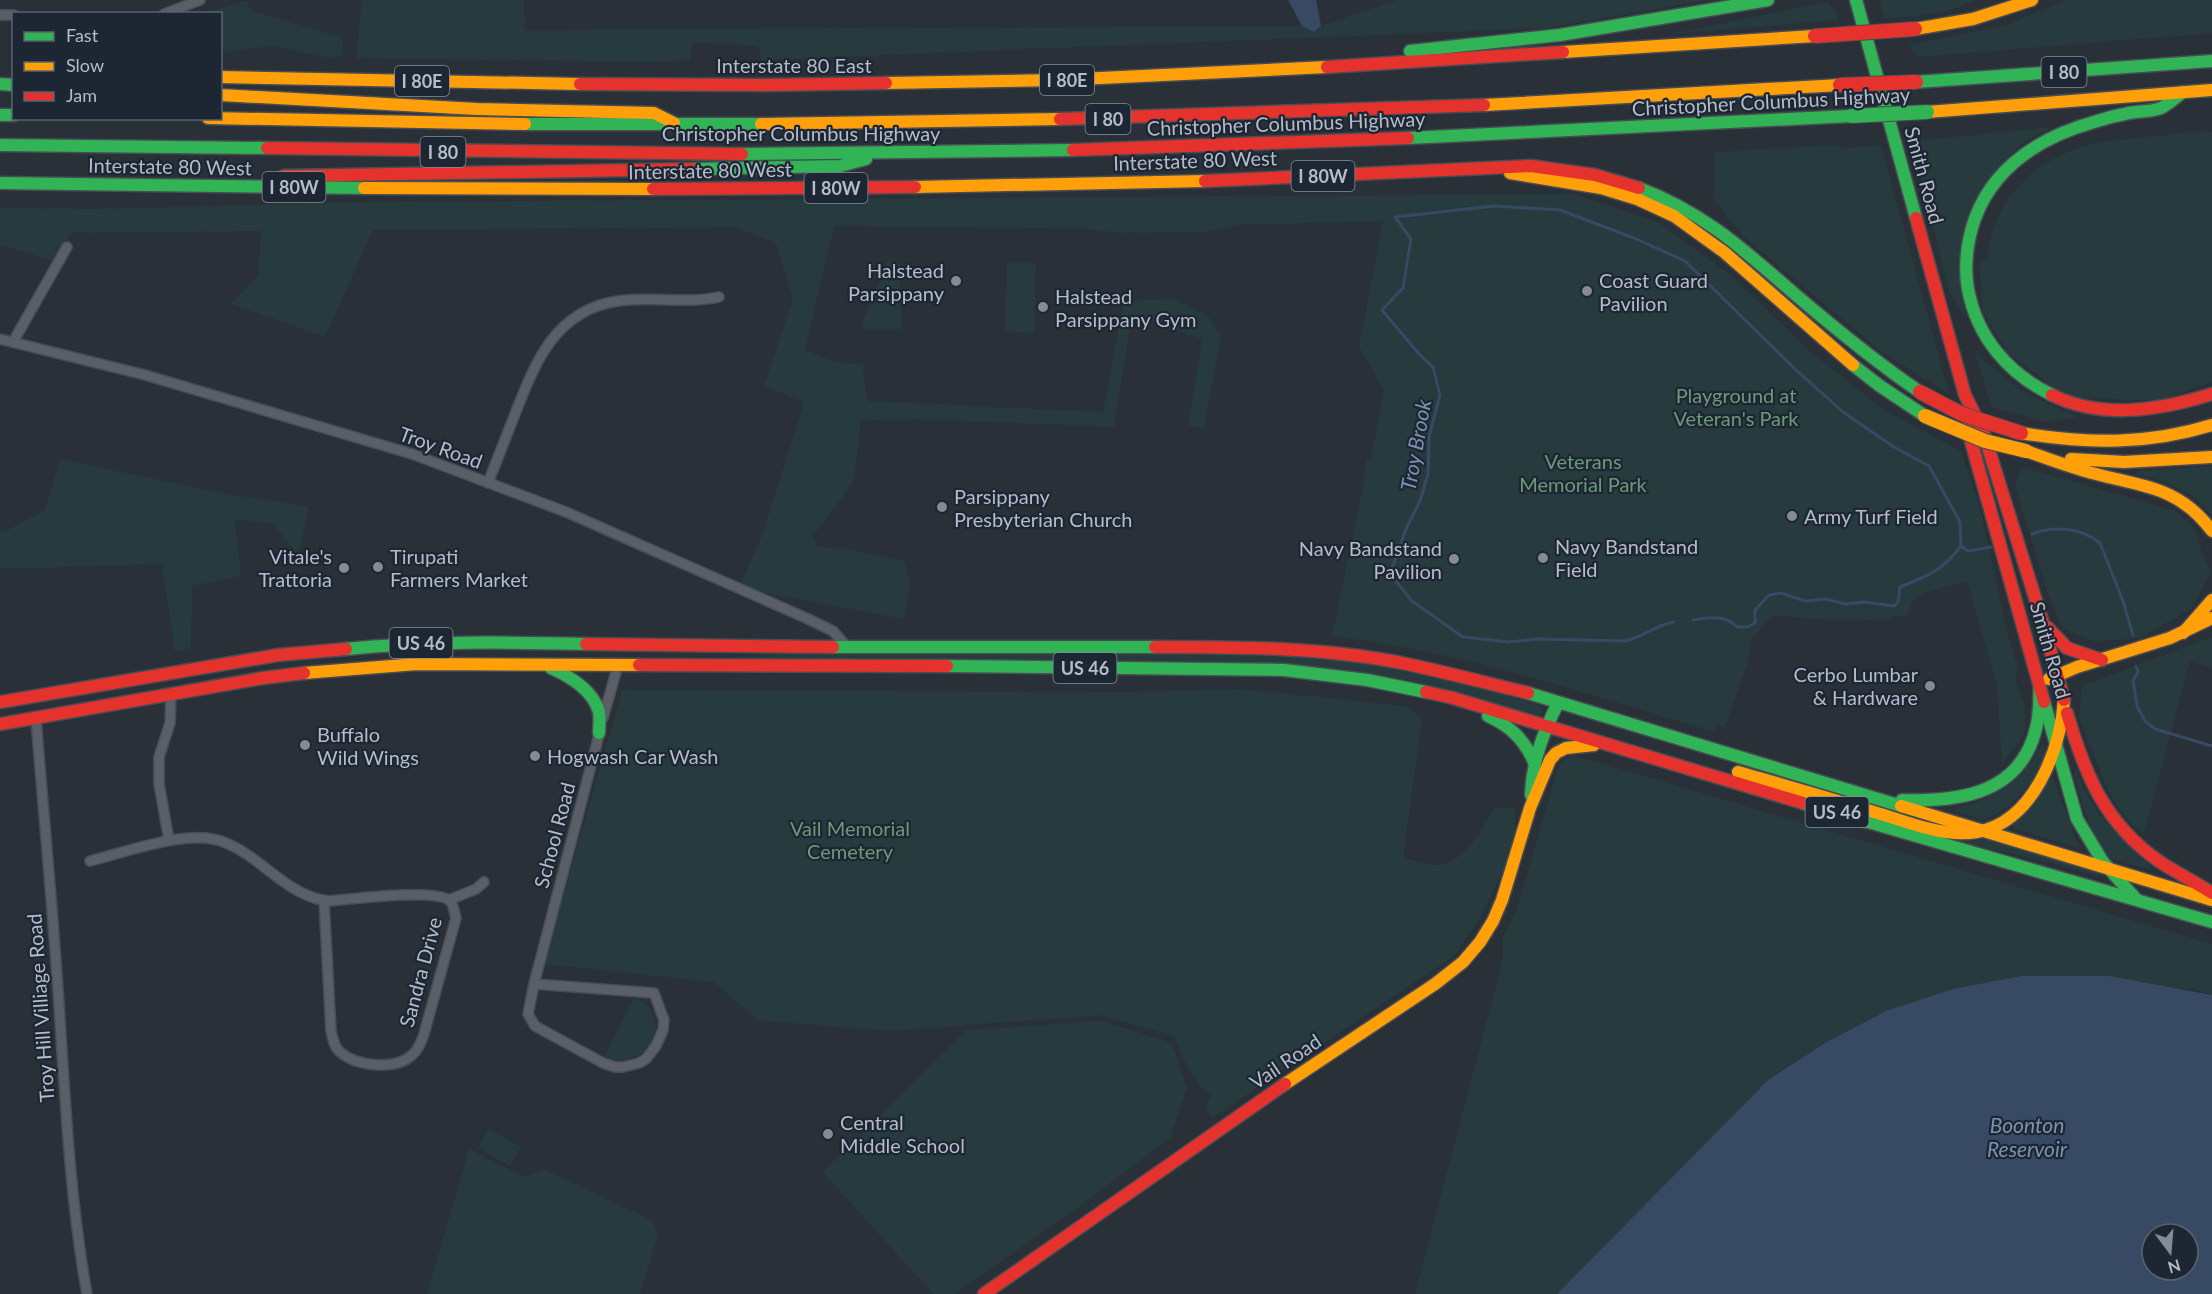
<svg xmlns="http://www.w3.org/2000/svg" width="2212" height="1294" viewBox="0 0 2212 1294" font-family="Lato,sans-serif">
  <rect width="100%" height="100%" fill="#2a3038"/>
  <g fill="#273a3e">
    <polygon points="247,0 250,10 343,38 342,56 329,58 275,46 221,52 220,14 206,13"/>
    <polygon points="362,0 524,0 525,30 1302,26 1313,32 1321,26 1397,0 1707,0 1547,28 761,60 758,46 693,42 690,60 653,62 356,58"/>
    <polygon points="1880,0 1977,0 1945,12 1887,19 1882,13"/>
    <polygon points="2066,0 2212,0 2212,33 1918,57 1909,45 2006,25"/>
    <polygon points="1827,2 1836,10 1839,20 1670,34"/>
    <polygon points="2053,127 2022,143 1996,169 1963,235 1958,264 1966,318 1949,291 1912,141"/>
    <path d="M 2201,131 L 2212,132 L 2212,382 L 2157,401 L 2066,397 L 2008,353 L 1983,313 L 1979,265 L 1988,257 C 1993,198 2036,158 2092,144 C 2103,141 2116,140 2128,139 C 2152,136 2176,134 2201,131 Z"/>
    <polygon points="1831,145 1845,148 1881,145 1949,394 1882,352 1744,237 1714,200 1715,152"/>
    <path d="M 1574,194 L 1659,223 L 1732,276 L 1812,353 L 1884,410 L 1961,451 L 1980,508 L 2008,636 L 2017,665 L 2016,683 L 2025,705 L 2025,732 L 2002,765 L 1997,685 L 1967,581 L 1924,593 L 1912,602 L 1907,617 L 1893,616 L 1888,620 L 1817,619 L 1773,615 L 1752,639 L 1747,665 L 1725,727 L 1717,724 L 1714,732 C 1588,694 1463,652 1332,636 L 1362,492 L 1367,459 L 1371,459 L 1384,390 L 1359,347 L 1383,221 L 1238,225 L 1206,232 L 1127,233 L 1100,231 L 1084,228 L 834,226 L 805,350 L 838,363 L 865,364 L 863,371 L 867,401 L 1103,412 L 1124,300 L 1173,299 L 1208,316 L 1221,336 L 1204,428 L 1188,425 L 1202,339 L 1132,314 L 1114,427 L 920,419 L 861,420 L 854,479 L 835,508 L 813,535 L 817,547 L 843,548 L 905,561 L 910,582 L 904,619 L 739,588 L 763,533 L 804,402 L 764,386 L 793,299 L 776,243 L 735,227 L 373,230 L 325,337 L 231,304 L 258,276 L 261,231 L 71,233 L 54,261 L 0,245 L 0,208 L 92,209 L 369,202 Z"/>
    <polygon points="888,261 900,262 901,329 866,330 861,325"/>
    <polygon points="1007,262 1036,263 1034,333 1005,332"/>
    <polygon points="1976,354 2023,392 2078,417 2046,422 1991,407"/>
    <polygon points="60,459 231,495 308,506 299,557 273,523 235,520 241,576 192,586 191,648 175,652 162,564 0,569 0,531 4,532 45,510"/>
    <path d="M 2212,466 L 2212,516 C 2194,491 2166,481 2138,474 L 2137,471 Z"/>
    <polygon points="2022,467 2176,511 2196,530 2201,550 2211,573 2191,609 2140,638 2095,642 2062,628 2047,591 2015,486"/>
    <polygon points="2212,637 2212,668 2190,661 2144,833 2133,826 2110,795 2079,718 2082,686"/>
    <path d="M 781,654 L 1222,654 C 1270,656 1317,657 1364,664 C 1423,672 1481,687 1538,705 L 1543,710 L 1540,716 L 1364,674 L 711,659 Z"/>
    <path d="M 1240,689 L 1405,706 L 1422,718 L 1403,858 C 1413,860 1430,866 1440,865 C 1466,860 1483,829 1494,808 L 1515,808 L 1515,846 L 1480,918 L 1454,956 L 1212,1118 L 1205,1108 L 1211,1095 C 1191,1082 1183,1057 1174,1036 L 1100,1015 L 891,1031 L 757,1020 L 714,982 L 544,964 L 622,690 L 1129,692 Z"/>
    <path d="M 2043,741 L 2046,752 C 2035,782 2014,808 1983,820 L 1955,811 L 1955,808 C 1994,800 2026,779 2043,741 Z"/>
    <polygon points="1576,756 2212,944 2212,995 2195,990 2021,976 1953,989 1886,1011 1825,1043 1768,1080 1557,1294 1415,1294 1503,959 1502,938 1516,912 1559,764 1566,758"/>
    <path d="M 2075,766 L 2083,787 L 2099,814 L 2153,870 C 2141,866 2124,865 2113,859 C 2097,850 2071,781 2075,766 Z"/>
    <polygon points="2052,775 2079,848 2014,829 2013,825 2034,804"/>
    <polygon points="1986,839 2095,871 2100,877 2032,858 1953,841 1966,842"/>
    <path d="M 635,997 C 678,1018 648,1073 604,1057 Z"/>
    <polygon points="1101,1021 1169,1042 1173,1046 1187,1088 1170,1138 1076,1209 954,1294 933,1294 823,1172 966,1030"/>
    <polygon points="488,1129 521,1147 510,1166 478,1148"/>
    <polygon points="469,1149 524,1177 544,1169 653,1221 658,1235 640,1294 427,1294"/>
  </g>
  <g fill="#384963" fill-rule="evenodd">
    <polygon points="1288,0 1316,0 1321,26 1314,32 1302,26"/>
    <path d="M 2021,976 L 2109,976 L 2212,995 L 2212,1294 L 1557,1294 L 1768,1080 L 1825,1043 L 1886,1011 L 1953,989 ZM 2152,1234 L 2188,1234 L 2188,1270 L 2152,1270 Z"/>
  </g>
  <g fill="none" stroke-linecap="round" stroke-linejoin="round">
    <g stroke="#384963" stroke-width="3">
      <path d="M 2032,534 C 2054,525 2082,528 2100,543 L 2123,601 L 2133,635"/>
      <path d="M 1693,620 C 1707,617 1727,615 1737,627 L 1747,627 L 1755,623 L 1755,610 L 1769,595 L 1781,593 L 1805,601 L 1826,599 L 1845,604 L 1864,602 L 1894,606 L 1898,602 L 1900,587 C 1928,576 1943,570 1961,546 L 1968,551 L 1991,547"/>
      <path d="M 1674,622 C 1655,625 1644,637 1625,641 L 1538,639 L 1508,642 L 1463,637 L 1412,601 L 1390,574 L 1406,529 L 1420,501 L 1428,474 L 1429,437 L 1440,395 L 1433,367 L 1420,355 L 1382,310 L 1403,288 L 1411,239 L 1395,217 L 1494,206 L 1560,210 L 1634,238 L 1685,261 L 1795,369 L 1843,412 L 1894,447 L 1929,466 L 1960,522 L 1961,546"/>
      <polyline points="2136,666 2138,672 2133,681 2137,706 2145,721 2155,729 2212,746"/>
    </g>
    <defs>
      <g id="street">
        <polyline points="164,14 200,0"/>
        <polyline points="0,15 14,15"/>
        <polyline points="0,339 145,375 412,454 566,512 806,618 833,631 846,646"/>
        <polyline points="13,342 67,247"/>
        <path d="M 488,483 C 497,460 506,437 515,414 C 535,363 555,310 618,301 C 651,296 686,304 719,297"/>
        <path d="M 36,718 C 43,809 52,899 58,990 C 65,1092 69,1194 87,1294"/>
        <polyline points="603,718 618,665"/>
        <polyline points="169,840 159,784 159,757 170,723 171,694"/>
        <path d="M 90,861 C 127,852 191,827 226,843 C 263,858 289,898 330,901 C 351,899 437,888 450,901 C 454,905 454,912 456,918 L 424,1034 C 421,1042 419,1049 412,1055 C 396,1070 357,1067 340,1052 C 334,1047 333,1039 331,1031 L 324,900"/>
        <polyline points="449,900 476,889 484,882"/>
        <polyline points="534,984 654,993 664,1020 663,1030 656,1046 646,1059 639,1063 623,1067 615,1067 603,1063 535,1026 528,1014 534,984 600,731"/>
      </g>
      <g id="fast">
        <polyline points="1856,0 1916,218"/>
        <polyline points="1410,51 1560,35 1768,0"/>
        <polyline points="1916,82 2212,61"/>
        <polyline points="0,84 14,85"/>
        <polyline points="0,115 14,115"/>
        <polyline points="525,124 761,124"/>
        <polyline points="1408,138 1851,116"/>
        <polyline points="0,145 267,148"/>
        <polyline points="742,154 1073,150"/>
        <polyline points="692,169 840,166 866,159"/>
        <polyline points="0,183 364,188"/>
        <path d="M 1639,188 C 1705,213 1745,251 1797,296 C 1837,330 1877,363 1920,392"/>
        <polyline points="1853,365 1880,386 1925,416"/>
        <path d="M 2052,395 C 2009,374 1977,338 1968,289 C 1965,273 1966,256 1969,240 C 1982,175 2033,139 2094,122 C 2106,118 2118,115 2129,113 C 2140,111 2151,112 2161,108 C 2169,104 2176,97 2183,92"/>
        <polyline points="833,647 1155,647"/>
        <path d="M 346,649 C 426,641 506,642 586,644"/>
        <polyline points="947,666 1284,670 1367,680 1426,692"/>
        <path d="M 551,668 C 569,676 591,689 598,709 C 601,716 599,725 599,733"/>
        <polyline points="1528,693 1901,806"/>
        <polyline points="2044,702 2077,819 2103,862 2136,899"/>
        <path d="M 1488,716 C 1510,726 1524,739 1534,762"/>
        <path d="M 1531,795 C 1532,762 1543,733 1558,703"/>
        <path d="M 1902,800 C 1962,802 2023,793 2037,724 C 2040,710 2039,696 2040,682"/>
        <polyline points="1803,803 2212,922"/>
      </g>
      <g id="slow">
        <polyline points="1915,29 1973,19 2032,0"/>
        <polyline points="1563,52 1815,36"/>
        <polyline points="220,77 580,84"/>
        <polyline points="886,83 1059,80 1327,67"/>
        <polyline points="220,95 477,109 654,113 674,123"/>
        <polyline points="1484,105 1840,85"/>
        <polyline points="1927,112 2212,90"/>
        <polyline points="208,118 525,124"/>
        <polyline points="761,124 1060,119"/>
        <polyline points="1510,173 1601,188 1637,199 1674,216 1724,252 1853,365"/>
        <polyline points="915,187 1205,181"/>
        <polyline points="364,188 653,189"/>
        <path d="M 2021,433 C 2087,444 2148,445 2212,425"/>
        <path d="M 2026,451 C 2049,459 2072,468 2096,474 C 2145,487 2179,487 2212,531"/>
        <polyline points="2071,459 2124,462 2212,457"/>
        <polyline points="2183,633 2212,600"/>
        <polyline points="304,673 417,664 639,665"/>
        <polyline points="2049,679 2077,667 2170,638 2212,618"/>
        <path d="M 1738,772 C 1783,785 1829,798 1874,812 C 1906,821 1943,838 1977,832 C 2034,822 2060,750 2064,700"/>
        <polyline points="1901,806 2212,900"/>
        <polyline points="1285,1084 1435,984 1463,962 1480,942 1493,921 1502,900 1530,808 1550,760 1556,753 1566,748 1594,745"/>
      </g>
      <g id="jam">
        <polyline points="1327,67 1563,52"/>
        <polyline points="580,84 768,85 886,83"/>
        <polyline points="1060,119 1484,105"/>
        <polyline points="267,148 742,154"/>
        <polyline points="1073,150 1408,138"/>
        <polyline points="284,176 692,169"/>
        <polyline points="1205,181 1531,166 1595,175 1639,188"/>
        <polyline points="653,189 915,187"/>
        <polyline points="1916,218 1965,395 1983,431 2042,620 2064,700"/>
        <path d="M 2052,395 C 2102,420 2161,410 2212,394"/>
        <polyline points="1967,427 2044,702"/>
        <polyline points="2047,627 2067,648 2102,660"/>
        <polyline points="586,644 833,647"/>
        <path d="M 1155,647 C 1237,647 1321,647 1402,663 C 1445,672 1486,683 1528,693"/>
        <polyline points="639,665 947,666"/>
        <polyline points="1426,692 1453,698 1803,803"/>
        <polyline points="0,702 278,655 346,649"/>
        <path d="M 2067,713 C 2085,775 2105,824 2160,862 C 2177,873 2195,882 2212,893"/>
        <polyline points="0,724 263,678 304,673"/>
        <polyline points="984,1294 1285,1084"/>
      </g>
    </defs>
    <use href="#street" stroke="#484c53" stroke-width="12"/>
    <use href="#fast" stroke="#484c53" stroke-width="15"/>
    <use href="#slow" stroke="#484c53" stroke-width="15"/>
    <use href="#jam" stroke="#484c53" stroke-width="15"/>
    <use href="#street" stroke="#5a5e66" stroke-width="9"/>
    <use href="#fast" stroke="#30b455" stroke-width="12"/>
    <use href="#slow" stroke="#ff9f0a" stroke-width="12"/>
    <use href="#jam" stroke="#e5322d" stroke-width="12"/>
    <defs>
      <polyline id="fast-bridge" points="1851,116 1927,112"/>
      <polyline id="slow-bridge" points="1925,416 1985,441 2026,451"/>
      <g id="jam-bridge">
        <polyline points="1815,36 1915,29"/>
        <polyline points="1840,85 1916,82"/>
        <polyline points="1920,392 1962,414 2021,433"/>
      </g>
    </defs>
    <use href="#fast-bridge" stroke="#474c53" stroke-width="16" stroke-linecap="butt"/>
    <use href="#slow-bridge" stroke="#474c53" stroke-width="16" stroke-linecap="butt"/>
    <use href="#jam-bridge" stroke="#474c53" stroke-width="16" stroke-linecap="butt"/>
    <use href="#fast-bridge" stroke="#30b455" stroke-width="14"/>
    <use href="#slow-bridge" stroke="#ff9f0a" stroke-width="14"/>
    <use href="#jam-bridge" stroke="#e5322d" stroke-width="14"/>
  </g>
  <g fill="#848b96" stroke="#1d2633" stroke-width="2">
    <circle cx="956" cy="281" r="6"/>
    <circle cx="1587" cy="291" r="6"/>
    <circle cx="1043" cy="307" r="6"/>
    <circle cx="942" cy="507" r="6"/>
    <circle cx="1792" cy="516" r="6"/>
    <circle cx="1543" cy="558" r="6"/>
    <circle cx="1454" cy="559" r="6"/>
    <circle cx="378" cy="567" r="6"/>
    <circle cx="344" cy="568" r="6"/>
    <circle cx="1930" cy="686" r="6"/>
    <circle cx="305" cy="745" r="6"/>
    <circle cx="535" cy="756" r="6"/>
    <circle cx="828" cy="1134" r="6"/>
  </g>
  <g text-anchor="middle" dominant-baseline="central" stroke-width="4.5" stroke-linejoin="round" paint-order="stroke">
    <g fill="#1d2633" stroke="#878f9c" stroke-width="1.5">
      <rect x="2041.5" y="57" width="45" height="30" rx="4.5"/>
      <rect x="1040" y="65" width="54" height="30" rx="4.5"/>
      <rect x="395" y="66" width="54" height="30" rx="4.5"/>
      <rect x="1085.5" y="104" width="45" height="30" rx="4.5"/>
      <rect x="420.5" y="137" width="45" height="30" rx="4.5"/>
      <rect x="1291.5" y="161" width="63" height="30" rx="4.5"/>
      <rect x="262.5" y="172" width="63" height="30" rx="4.5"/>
      <rect x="804.5" y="173" width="63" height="30" rx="4.5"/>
      <rect x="389.5" y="628" width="63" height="30" rx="4.5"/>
      <rect x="1053.5" y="653" width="63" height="30" rx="4.5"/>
      <rect x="1805.5" y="797" width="63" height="30" rx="4.5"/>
    </g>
    <g font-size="18" font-weight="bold" fill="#b4bcc9">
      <text x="2064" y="72">I 80</text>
      <text x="1067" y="80">I 80E</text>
      <text x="422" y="81">I 80E</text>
      <text x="1108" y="119">I 80</text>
      <text x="443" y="152">I 80</text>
      <text x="1323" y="176">I 80W</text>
      <text x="294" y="187">I 80W</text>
      <text x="836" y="188">I 80W</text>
      <text x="421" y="643">US 46</text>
      <text x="1085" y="668">US 46</text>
      <text x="1837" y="812">US 46</text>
    </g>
    <g font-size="20" fill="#b4bcc9" stroke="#1d2633">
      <text x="794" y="65">Interstate 80 East</text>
      <text transform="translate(1771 101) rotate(-3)">Christopher Columbus Highway</text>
      <text transform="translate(1286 123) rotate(-2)">Christopher Columbus Highway</text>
      <text x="801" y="133">Christopher Columbus Highway</text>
      <text transform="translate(1195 160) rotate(-2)">Interstate 80 West</text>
      <text transform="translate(170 166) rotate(1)">Interstate 80 West</text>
      <text transform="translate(710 170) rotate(-1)">Interstate 80 West</text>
      <text transform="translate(1925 175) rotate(75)">Smith Road</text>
      <text transform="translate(441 447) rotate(20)">Troy Road</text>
      <text transform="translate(2051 650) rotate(74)">Smith Road</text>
      <text transform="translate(554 835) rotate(-75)">School Road</text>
      <text transform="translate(420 972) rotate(-75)">Sandra Drive</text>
      <text transform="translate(40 1008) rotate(-94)">Troy Hill Villiage Road</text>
      <text transform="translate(1285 1061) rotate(-34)">Vail Road</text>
    </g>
    <g font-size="20" fill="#b4bcc9" stroke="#1d2633" text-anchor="start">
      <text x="944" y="270" text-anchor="end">Halstead<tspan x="944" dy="23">Parsippany</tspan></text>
      <text x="1599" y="280">Coast Guard<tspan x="1599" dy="23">Pavilion</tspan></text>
      <text x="1055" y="296">Halstead<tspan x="1055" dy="23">Parsippany Gym</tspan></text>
      <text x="954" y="496">Parsippany<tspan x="954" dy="23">Presbyterian Church</tspan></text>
      <text x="1804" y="516">Army Turf Field</text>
      <text x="1555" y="546">Navy Bandstand<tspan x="1555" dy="23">Field</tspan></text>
      <text x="1442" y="548" text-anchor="end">Navy Bandstand<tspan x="1442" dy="23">Pavilion</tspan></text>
      <text x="332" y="556" text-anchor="end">Vitale's<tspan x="332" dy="23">Trattoria</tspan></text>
      <text x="390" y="556">Tirupati<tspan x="390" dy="23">Farmers Market</tspan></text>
      <text x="1918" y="674" text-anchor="end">Cerbo Lumbar<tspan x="1918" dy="23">&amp; Hardware</tspan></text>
      <text x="317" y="734">Buffalo<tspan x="317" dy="23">Wild Wings</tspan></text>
      <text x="547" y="756">Hogwash Car Wash</text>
      <text x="840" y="1122">Central<tspan x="840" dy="23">Middle School</tspan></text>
    </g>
    <g font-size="20" fill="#6b9a76" stroke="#1d2633">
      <text x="1736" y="395">Playground at<tspan x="1736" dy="23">Veteran's Park</tspan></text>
      <text x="1583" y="461">Veterans<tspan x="1583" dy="23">Memorial Park</tspan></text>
      <text x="850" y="828">Vail Memorial<tspan x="850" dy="23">Cemetery</tspan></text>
    </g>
    <g font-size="21" font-style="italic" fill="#7c92b1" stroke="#1d2633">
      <text transform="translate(1415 445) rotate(-80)">Troy Brook</text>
      <text x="2027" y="1124">Boonton<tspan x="2027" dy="24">Reservoir</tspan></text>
    </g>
  </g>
  <rect x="12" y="12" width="210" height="108" fill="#1d2633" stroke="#59626f" stroke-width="1.5"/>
  <rect x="24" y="32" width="30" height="9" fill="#30b455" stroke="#59626f" stroke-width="1.5"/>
  <text x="66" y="42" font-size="18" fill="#b4bcc9">Fast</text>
  <rect x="24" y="62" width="30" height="9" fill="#ff9f0a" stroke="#59626f" stroke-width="1.5"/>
  <text x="66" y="72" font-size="18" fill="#b4bcc9">Slow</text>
  <rect x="24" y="92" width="30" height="9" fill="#e5322d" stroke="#59626f" stroke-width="1.5"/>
  <text x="66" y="102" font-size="18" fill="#b4bcc9">Jam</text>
  <g transform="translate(2170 1252) rotate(164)"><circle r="28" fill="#1d2633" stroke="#59626f" stroke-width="1.5"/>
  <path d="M0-4.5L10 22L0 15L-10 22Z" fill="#848b96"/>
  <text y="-9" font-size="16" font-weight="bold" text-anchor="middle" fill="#b4bcc9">N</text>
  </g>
</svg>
